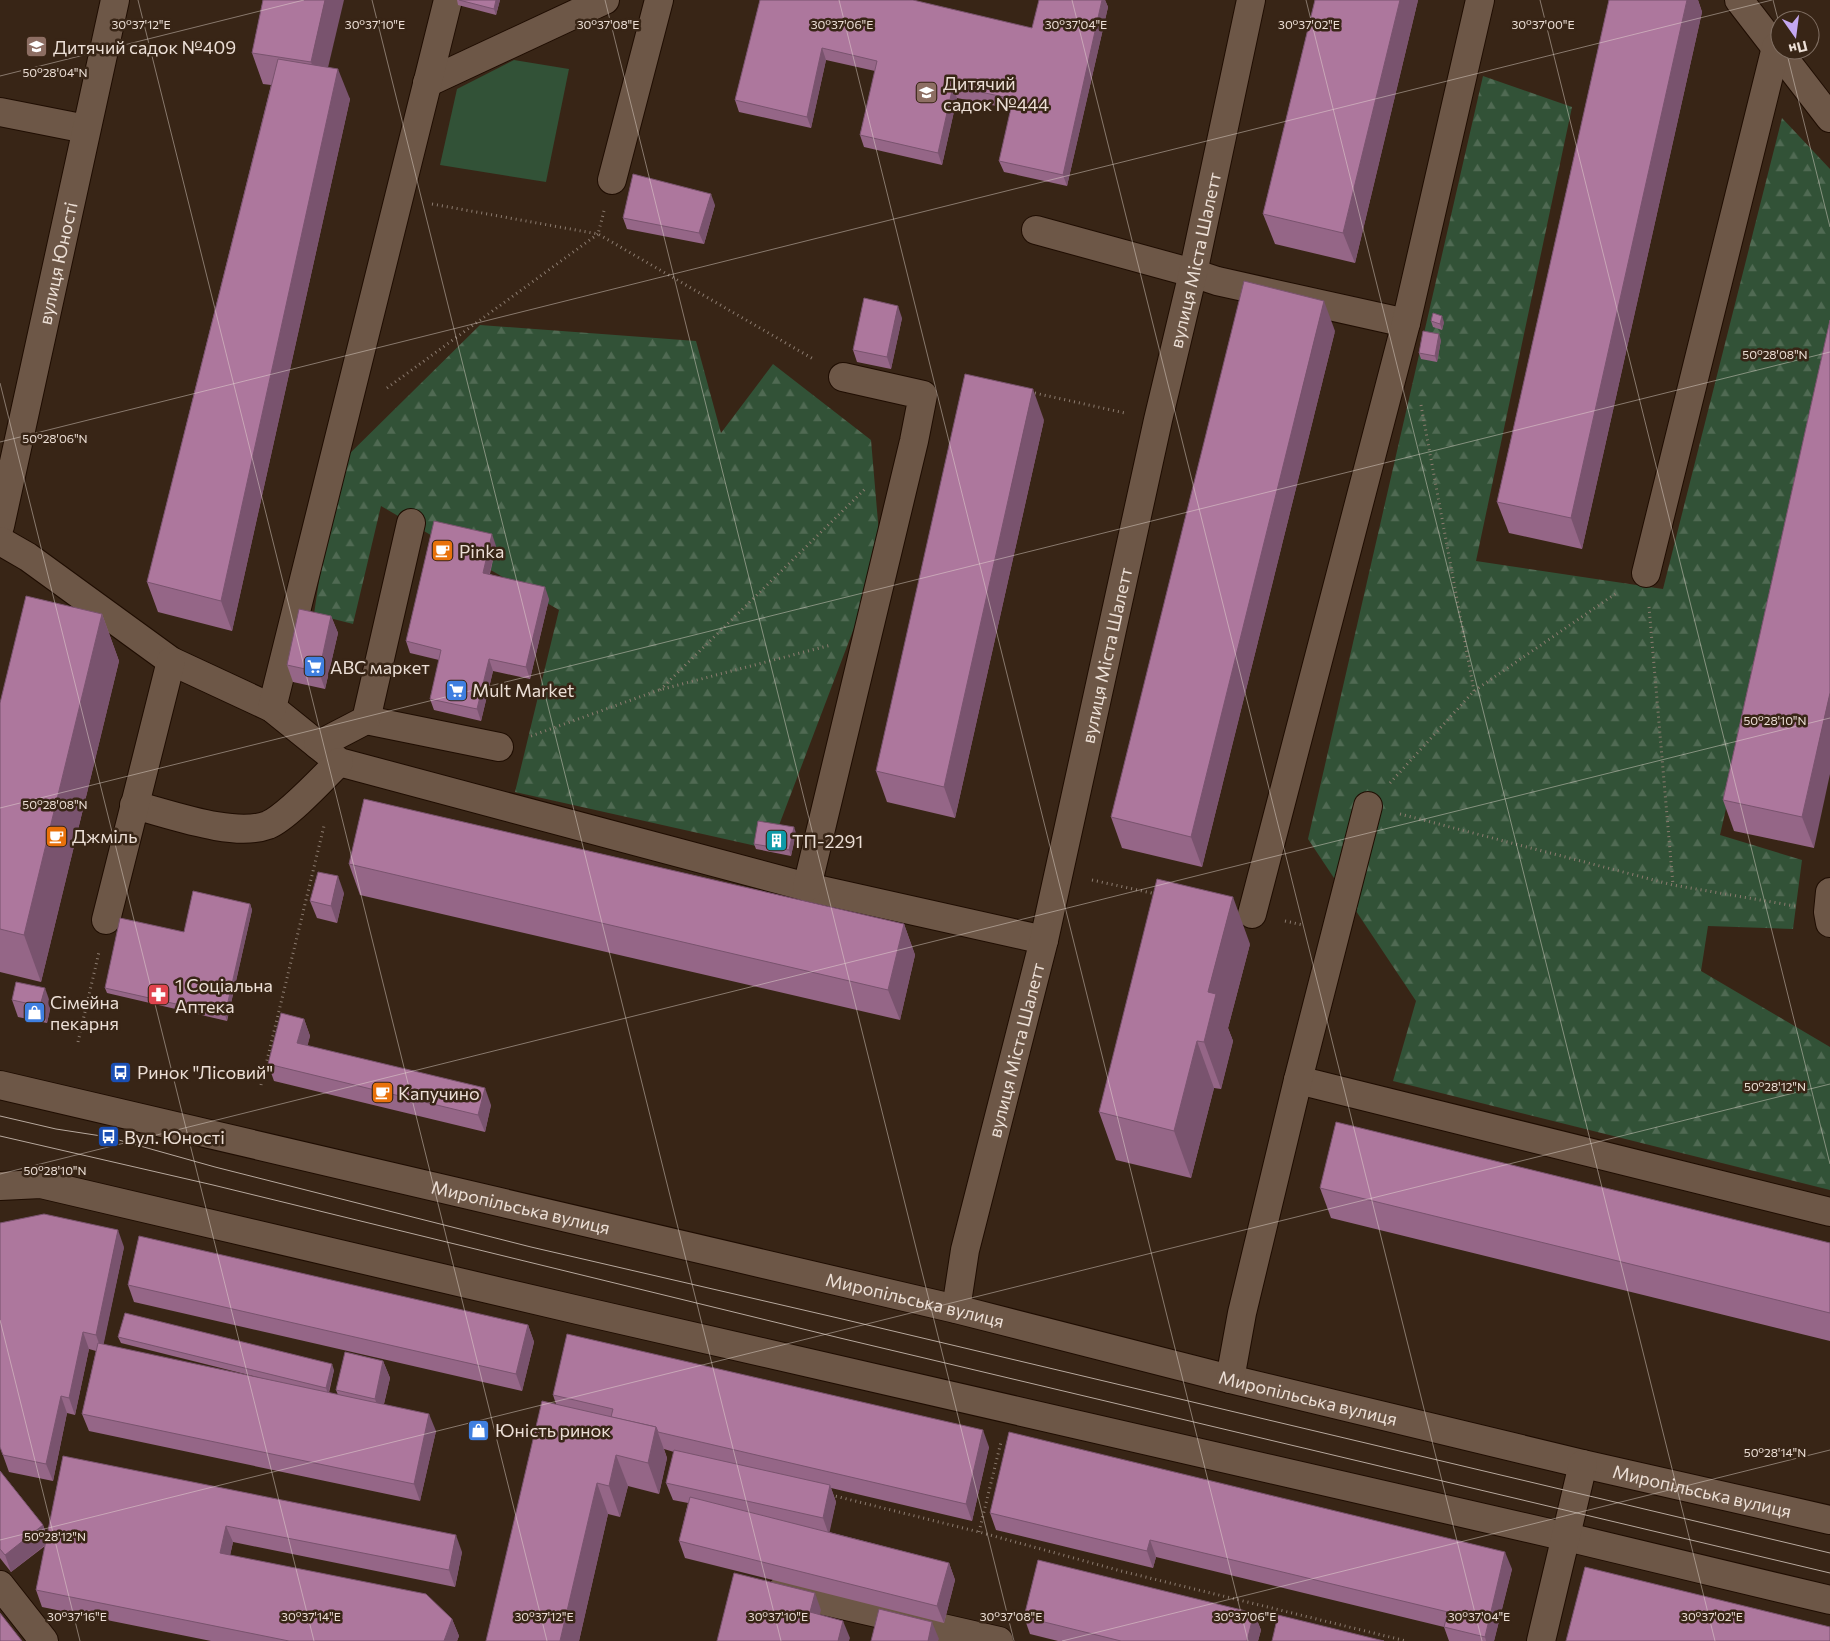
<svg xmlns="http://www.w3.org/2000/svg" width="1830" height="1641" viewBox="0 0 1830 1641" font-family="Commissioner,sans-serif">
  <defs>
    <pattern id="forest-firs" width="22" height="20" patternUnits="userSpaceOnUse" patternTransform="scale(1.25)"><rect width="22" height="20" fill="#325237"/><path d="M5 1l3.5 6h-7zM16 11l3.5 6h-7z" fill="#506a53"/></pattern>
  </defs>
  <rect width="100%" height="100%" fill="#382516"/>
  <g fill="url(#forest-firs)">
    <polygon points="1483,76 1572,107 1476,561 1663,589 1782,118 1830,169 1830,347 1720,835 1802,860 1793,929 1708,926 1701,971 1830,1047 1830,1190 1393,1081 1416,1001 1308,839"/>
    <polygon points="480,325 696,341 721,433 773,364 871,440 881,557 770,849 515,792 559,610 381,506 353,624 314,614 336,467"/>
  </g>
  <polygon fill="#325237" points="514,60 569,69 546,182 440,165 457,89"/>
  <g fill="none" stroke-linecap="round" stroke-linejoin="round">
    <defs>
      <g id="minor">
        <polyline points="1739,0 1830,118"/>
        <polyline points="427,83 605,0"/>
        <polyline points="0,112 86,129"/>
        <polyline points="612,180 659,0"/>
        <polyline points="1036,230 1193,273 1217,281 1406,323"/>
        <path id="s1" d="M 0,526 L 115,0"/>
        <polyline points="0,541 28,557 171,661 272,708 339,762 807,887 1044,940"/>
        <polyline points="1646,573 1776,47"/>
        <polyline points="272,708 448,0"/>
        <polyline points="366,720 499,747"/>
        <polyline points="318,745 366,720 411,523"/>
        <path d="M 134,805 C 170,814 234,838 268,825 C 287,817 323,778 339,762"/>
        <polyline points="807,887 914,441 923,395 843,377"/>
        <polyline points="1830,892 1828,912 1830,923"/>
        <polyline points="1252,914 1406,323 1480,0"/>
        <polyline points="106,920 171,661"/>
        <polyline points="1298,1080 1830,1212"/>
        <path id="s2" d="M 0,1085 L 956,1309 L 1230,1379 L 1583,1464 L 1830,1520"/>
        <polyline points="0,1186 41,1184 578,1310 1567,1537 1830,1600"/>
        <path id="s3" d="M 956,1309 L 965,1250 L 1044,940 L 1158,420 L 1193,273 L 1251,0"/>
        <polyline points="1230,1379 1242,1313 1298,1080 1368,806"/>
        <polyline points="0,1585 44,1641"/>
        <polyline points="781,1591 999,1641"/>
        <polyline points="1541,1641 1583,1464"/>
      </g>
    </defs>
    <use href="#minor" stroke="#1f0d02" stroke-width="30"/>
    <g stroke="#8c7c70" stroke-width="3" stroke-dasharray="1 4" stroke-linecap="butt">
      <polyline points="432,204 598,234"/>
      <polyline points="604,211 598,234 815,360"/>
      <polyline points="387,388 598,234"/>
      <polyline points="1030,392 1125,413"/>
      <polyline points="1421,405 1474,691"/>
      <polyline points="1649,607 1673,885"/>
      <polyline points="660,690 866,488"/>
      <polyline points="531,736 659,690 831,645"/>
      <polyline points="1390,783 1474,691 1618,592"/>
      <polyline points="1400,814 1673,885 1795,906"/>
      <polyline points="1092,880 1156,894"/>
      <polyline points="1285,921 1303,925"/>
      <polyline points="78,1042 99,952"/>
      <polyline points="261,1085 324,826"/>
      <polyline points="831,1495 979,1532 1121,1571 1406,1641"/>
      <polyline points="979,1532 1001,1442"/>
    </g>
    <use href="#minor" stroke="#6d5747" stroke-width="28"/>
    <g stroke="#b7a89d" stroke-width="1">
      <polyline points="0,1116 56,1129 108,1137 215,1167 531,1247 838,1318 1830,1553"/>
      <polyline points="0,1136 213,1185 840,1338 1830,1573"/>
    </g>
  </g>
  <g fill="#956687">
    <polygon points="263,0 328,67 350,99 232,631 158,612 147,582 271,85 263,84 252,53"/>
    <polygon points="457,0 500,0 496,15 458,5"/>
    <polygon points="760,0 1032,28 1102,0 1105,0 1108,7 1067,186 1004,172 999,161 1011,109 957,98 942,165 864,147 860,135 875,71 826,60 811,128 739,112 735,100"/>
    <polygon points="1315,0 1418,0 1355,263 1275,244 1263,214"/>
    <polygon points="1609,0 1698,0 1702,12 1582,549 1509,533 1497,502"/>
    <polygon points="715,205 704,244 627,229 623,218"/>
    <polygon points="902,318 891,369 857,362 853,350"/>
    <polygon points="1830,320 1814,848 1734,831 1723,800"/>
    <polygon points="1431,321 1444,322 1442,330 1433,327"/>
    <polygon points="1335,331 1202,867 1122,848 1111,817"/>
    <polygon points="1441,340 1437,362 1421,359 1419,353"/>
    <polygon points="1044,420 955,818 887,802 876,771"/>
    <polygon points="496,546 490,574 549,599 530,679 493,671 481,721 434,710 430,699 439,660 410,653 406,641"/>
    <polygon points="102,614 119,661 41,982 0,972 0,703"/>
    <polygon points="331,616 338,633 325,689 293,682 287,665"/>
    <polygon points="796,833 791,856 756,849 754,844"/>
    <polygon points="349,864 904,924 915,955 900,1020 360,895"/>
    <polygon points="344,893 337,923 317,918 310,901"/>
    <polygon points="250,904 252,910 227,1021 107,993 105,988 184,932"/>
    <polygon points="1250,944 1228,1028 1233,1041 1221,1089 1214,1088 1191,1178 1116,1160 1099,1112"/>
    <polygon points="12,1000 51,1005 47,1023 18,1017"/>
    <polygon points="304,1019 310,1036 307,1046 491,1105 485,1132 274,1081 268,1064"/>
    <polygon points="1320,1188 1830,1243 1830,1341 1331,1218"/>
    <polygon points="124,1247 103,1345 285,1384 121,1343 118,1337 334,1370 329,1393 338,1395 336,1390 383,1361 390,1378 384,1404 436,1431 420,1501 89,1431 82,1414 96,1351 89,1349 75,1415 67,1413 53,1481 9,1472 0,1447"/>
    <polygon points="128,1285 528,1325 534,1342 522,1391 134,1302"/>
    <polygon points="553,1395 989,1447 972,1521 831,1488 836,1502 829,1532 949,1563 955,1580 944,1623 685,1558 679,1541 688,1503 673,1500 666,1483 674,1452 664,1449 667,1458 659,1494 628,1486 620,1517 608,1514 579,1641 486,1641 556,1404"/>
    <polygon points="63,1456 462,1552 455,1587 233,1542 230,1555 452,1619 459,1636 457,1641 211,1641 42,1607 36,1590 45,1546 11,1572 0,1558 0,1471 43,1525 47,1536"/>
    <polygon points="990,1513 1512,1569 1494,1641 1449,1641 1444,1627 1156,1557 1153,1568 996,1530"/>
    <polygon points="1254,1613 1261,1630 1258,1641 1058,1641 1030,1634 1024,1617"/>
  </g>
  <g fill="#79536e">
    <polygon points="325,0 344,0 322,93 311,62"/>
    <polygon points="496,0 500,0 496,15 494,9"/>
    <polygon points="1102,0 1105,0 1108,7 1067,186 1063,175"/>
    <polygon points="1400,0 1418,0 1355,263 1343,233"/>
    <polygon points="1687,0 1698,0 1702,12 1582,549 1571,518"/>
    <polygon points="822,48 826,60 811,128 807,117"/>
    <polygon points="338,69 350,99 232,631 221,601"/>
    <polygon points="953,86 957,98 942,165 938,153"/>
    <polygon points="711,194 715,205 704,244 699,233"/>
    <polygon points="1324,301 1335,331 1202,867 1191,837"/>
    <polygon points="898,306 902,318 891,369 887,357"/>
    <polygon points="1442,316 1444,322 1442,330 1440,324"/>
    <polygon points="1439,334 1441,340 1437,362 1435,356"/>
    <polygon points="1033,389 1044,420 955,818 944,787"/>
    <polygon points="492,534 496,546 487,584 483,573"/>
    <polygon points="545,587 549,599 530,679 526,667"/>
    <polygon points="102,614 119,661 41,982 24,935"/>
    <polygon points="331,616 338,633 325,689 319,672"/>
    <polygon points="489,659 493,671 481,721 477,709"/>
    <polygon points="1830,693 1830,774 1814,848 1802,817"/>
    <polygon points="794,827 796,833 791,856 789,850"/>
    <polygon points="338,876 344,893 337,923 331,906"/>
    <polygon points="1233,897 1250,944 1228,1028 1233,1041 1221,1089 1204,1042 1208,992"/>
    <polygon points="250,904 252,910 227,1021 225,1015"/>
    <polygon points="904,924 915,955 900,1020 888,990"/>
    <polygon points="45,988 51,1005 47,1023 40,1006"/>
    <polygon points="304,1019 310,1036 304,1060 297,1043"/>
    <polygon points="1197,1041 1214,1088 1191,1178 1174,1131"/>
    <polygon points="485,1088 491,1105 485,1132 478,1115"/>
    <polygon points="118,1230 124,1247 102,1352 96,1335"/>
    <polygon points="528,1325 534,1342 522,1391 516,1374"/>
    <polygon points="83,1332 89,1349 75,1415 69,1398"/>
    <polygon points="383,1361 390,1378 381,1416 375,1399"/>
    <polygon points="332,1364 334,1370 328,1394 326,1388"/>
    <polygon points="61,1396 67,1413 53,1481 46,1464"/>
    <polygon points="429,1414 436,1431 420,1501 414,1484"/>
    <polygon points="656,1427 667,1458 659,1494 648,1463"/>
    <polygon points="983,1430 989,1447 972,1521 966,1504"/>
    <polygon points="616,1455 628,1486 620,1517 609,1486"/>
    <polygon points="597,1483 608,1514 579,1641 560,1641"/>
    <polygon points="830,1485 836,1502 829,1535 823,1518"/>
    <polygon points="43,1525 49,1542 11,1572 5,1555"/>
    <polygon points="226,1526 233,1542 227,1570 220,1553"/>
    <polygon points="456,1535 462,1552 455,1587 449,1570"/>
    <polygon points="1150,1540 1156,1557 1153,1568 1147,1551"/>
    <polygon points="1505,1552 1512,1569 1494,1641 1486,1641 1485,1637"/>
    <polygon points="949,1563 955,1580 944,1623 937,1606"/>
    <polygon points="815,1593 821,1610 816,1629 810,1612"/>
    <polygon points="1254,1613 1261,1630 1258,1641 1247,1641"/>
    <polygon points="452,1619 459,1636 457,1641 444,1641"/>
    <polygon points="843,1621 850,1638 849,1641 838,1641"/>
    <polygon points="932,1622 939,1639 938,1641 928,1641"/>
  </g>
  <g fill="#ad779d" stroke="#79536e">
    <polygon points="263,0 325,0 311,62 252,53"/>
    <polygon points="459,0 496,0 494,9"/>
    <polygon points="760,0 913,0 1032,28 1039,0 1102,0 1063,175 999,161 1013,99 953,86 938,153 860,135 877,61 822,48 807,117 735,100"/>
    <polygon points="1315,0 1400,0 1343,233 1263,214"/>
    <polygon points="1609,0 1687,0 1571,518 1497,502"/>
    <polygon points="278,59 338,69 221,601 147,582"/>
    <polygon points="633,174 711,194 699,233 623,218"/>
    <polygon points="1244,281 1324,301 1191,837 1111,817"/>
    <polygon points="864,298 898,306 887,357 853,350"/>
    <polygon points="1433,313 1442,316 1440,324 1431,321"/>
    <polygon points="1830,320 1830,693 1802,817 1723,800"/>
    <polygon points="1423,331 1439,334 1435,356 1419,353"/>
    <polygon points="965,374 1033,389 944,787 876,771"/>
    <polygon points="434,521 492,534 483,573 545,587 526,667 489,659 477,709 430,699 441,650 406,641"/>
    <polygon points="26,596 102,614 24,935 0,929 0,703"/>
    <polygon points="299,609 331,616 319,672 287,665"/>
    <polygon points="364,799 904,924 888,990 349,864"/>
    <polygon points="758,821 794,827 789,850 754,844"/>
    <polygon points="318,872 338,876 331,906 310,901"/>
    <polygon points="1157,879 1233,897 1208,992 1216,994 1204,1042 1197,1041 1174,1131 1099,1112"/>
    <polygon points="193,891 250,904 225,1015 105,988 120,918 184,932"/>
    <polygon points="16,982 45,988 40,1006 12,1000"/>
    <polygon points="281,1013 304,1019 297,1043 485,1088 478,1115 268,1064"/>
    <polygon points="1336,1122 1830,1243 1830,1313 1320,1188"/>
    <polygon points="44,1214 118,1230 96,1335 83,1332 69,1398 61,1396 46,1464 3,1455 0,1447 0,1223"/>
    <polygon points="139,1236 528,1325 516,1374 128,1285"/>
    <polygon points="125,1313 332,1364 326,1388 118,1337"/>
    <polygon points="567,1334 983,1430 966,1504 658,1432 656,1427 611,1417 613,1409 553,1395"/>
    <polygon points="98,1343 429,1414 414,1484 82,1414"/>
    <polygon points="345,1352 383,1361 375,1399 336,1390"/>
    <polygon points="542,1401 656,1427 648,1463 616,1455 609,1486 597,1483 560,1641 486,1641"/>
    <polygon points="1009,1432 1505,1552 1485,1637 1444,1627 1448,1612 1150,1540 1147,1551 990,1513"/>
    <polygon points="674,1450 830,1485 823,1518 666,1483"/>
    <polygon points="63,1456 456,1535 449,1570 226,1526 220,1553 426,1594 452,1619 444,1641 289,1641 36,1590"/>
    <polygon points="0,1471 43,1525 5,1555 0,1549"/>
    <polygon points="690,1497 949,1563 937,1606 679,1541"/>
    <polygon points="1038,1560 1254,1613 1247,1641 1121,1641 1024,1617"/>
    <polygon points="1585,1567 1830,1627 1830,1641 1566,1641"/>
    <polygon points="734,1573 815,1593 810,1612 843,1621 838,1641 717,1641"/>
    <polygon points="879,1609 932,1622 928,1641 871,1641"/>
    <polygon points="0,1613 22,1641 0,1641"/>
    <polygon points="1278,1615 1384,1641 1272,1641"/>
  </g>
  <path fill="none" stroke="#ecdfd6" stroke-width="1" stroke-opacity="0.45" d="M 138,0 L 547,1641M 372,0 L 781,1641M 605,0 L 1014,1641M 839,0 L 1248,1641M 1072,0 L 1482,1641M 1306,0 L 1715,1641M 1540,0 L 1830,1164M 1773,0 L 1780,27M 1786,50 L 1830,227M 0,76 L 304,0M 0,383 L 314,1641M 0,442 L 1772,0M 0,808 L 1830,352M 0,1174 L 1830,718M 0,1320 L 80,1641M 0,1540 L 1830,1084M 1062,1641 L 1830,1450"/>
  <defs>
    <symbol id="school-square" viewBox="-11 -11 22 22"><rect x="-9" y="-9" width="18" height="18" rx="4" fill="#8d6e63" stroke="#382516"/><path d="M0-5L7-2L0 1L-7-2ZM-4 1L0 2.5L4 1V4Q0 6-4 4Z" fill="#fff"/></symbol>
    <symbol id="cafe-square" viewBox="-11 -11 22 22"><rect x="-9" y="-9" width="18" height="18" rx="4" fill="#e8710a" stroke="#382516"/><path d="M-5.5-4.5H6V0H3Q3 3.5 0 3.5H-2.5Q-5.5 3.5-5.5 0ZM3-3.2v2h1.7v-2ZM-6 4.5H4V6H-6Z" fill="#fff"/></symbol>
    <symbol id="supermarket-square" viewBox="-11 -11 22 22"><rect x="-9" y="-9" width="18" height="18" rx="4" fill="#3f7fe0" stroke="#382516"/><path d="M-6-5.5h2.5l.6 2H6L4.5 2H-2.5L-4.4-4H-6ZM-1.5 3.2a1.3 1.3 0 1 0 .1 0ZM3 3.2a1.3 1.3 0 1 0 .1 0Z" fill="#fff"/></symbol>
    <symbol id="building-square" viewBox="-11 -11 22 22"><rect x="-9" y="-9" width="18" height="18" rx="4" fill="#0f9aa8" stroke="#382516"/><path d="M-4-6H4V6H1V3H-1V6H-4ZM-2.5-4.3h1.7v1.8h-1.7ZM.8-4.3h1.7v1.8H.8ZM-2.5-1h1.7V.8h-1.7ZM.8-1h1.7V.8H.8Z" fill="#fff"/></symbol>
    <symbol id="pharmacy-square" viewBox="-11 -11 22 22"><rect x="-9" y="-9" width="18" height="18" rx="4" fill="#e0444e" stroke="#382516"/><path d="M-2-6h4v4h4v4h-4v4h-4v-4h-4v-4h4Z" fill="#fff"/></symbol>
    <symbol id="shop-square" viewBox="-11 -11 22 22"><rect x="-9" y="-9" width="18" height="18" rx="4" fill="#3f7fe0" stroke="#382516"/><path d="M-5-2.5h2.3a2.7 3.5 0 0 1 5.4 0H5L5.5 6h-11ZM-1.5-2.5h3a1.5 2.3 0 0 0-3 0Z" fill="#fff"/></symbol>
    <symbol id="bus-square" viewBox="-11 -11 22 22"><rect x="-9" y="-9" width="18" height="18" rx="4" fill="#1a4fb4" stroke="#382516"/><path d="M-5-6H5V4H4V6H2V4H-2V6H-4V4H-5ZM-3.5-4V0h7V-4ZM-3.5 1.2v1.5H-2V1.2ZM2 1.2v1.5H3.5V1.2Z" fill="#fff"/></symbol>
  </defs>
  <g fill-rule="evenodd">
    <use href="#school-square" x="24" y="34" width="25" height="25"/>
    <use href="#school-square" x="914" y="80" width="25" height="25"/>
    <use href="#cafe-square" x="430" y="538" width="25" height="25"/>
    <use href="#supermarket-square" x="302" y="654" width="25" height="25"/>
    <use href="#supermarket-square" x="444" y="678" width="25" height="25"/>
    <use href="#cafe-square" x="44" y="824" width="25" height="25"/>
    <use href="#building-square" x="764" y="828" width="25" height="25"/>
    <use href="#pharmacy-square" x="146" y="982" width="25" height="25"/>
    <use href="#shop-square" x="22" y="1000" width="25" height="25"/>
    <use href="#bus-square" x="108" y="1060" width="25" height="25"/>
    <use href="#cafe-square" x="370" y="1080" width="25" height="25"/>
    <use href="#bus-square" x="96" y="1124" width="25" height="25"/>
    <use href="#shop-square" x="466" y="1418" width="25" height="25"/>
  </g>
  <g text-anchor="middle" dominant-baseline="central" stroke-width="5" stroke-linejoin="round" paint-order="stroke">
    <g font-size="18" fill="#ecdfd6" stroke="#382516" text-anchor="start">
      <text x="53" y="47">Дитячий садок №409</text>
      <text x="943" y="83">Дитячий<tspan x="943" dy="21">садок №444</tspan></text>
      <text x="459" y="551">Pinka</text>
      <text x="330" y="667">АВС маркет</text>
      <text x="472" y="690">Mult Market</text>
      <text x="72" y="836">Джміль</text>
      <text x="792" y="841">ТП-2291</text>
      <text x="175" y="985">1 Соціальна<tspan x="175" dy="21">Аптека</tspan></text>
      <text x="50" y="1002">Сімейна<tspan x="50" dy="21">пекарня</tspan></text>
      <text x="137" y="1072">Ринок "Лісовий"</text>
      <text x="398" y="1093">Капучино</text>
      <text x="124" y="1137">Вул. Юності</text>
      <text x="495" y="1430">Юність ринок</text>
    </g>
    <g font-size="18" fill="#ecdfd6" stroke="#382516">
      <text stroke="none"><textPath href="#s3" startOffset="1076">вулиця Міста Шалетт</textPath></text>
      <text stroke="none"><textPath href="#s1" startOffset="269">вулиця Юності</textPath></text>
      <text stroke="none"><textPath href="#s3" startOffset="671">вулиця Міста Шалетт</textPath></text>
      <text stroke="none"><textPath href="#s3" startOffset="266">вулиця Міста Шалетт</textPath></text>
      <text stroke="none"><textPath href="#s2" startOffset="535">Миропільська вулиця</textPath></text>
      <text stroke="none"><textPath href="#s2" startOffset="940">Миропільська вулиця</textPath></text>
      <text stroke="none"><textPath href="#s2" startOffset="1345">Миропільська вулиця</textPath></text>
      <text stroke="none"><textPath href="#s2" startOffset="1750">Миропільська вулиця</textPath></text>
    </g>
  </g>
  <g font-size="12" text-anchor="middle" fill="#ecdfd6" stroke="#382516" stroke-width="5" stroke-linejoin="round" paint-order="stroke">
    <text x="141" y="29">30°37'12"E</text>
    <text x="375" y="29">30°37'10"E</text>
    <text x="608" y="29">30°37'08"E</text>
    <text x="842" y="29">30°37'06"E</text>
    <text x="1076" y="29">30°37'04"E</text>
    <text x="1309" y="29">30°37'02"E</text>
    <text x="1543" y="29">30°37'00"E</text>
    <text x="55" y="77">50°28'04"N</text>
    <text x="1775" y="359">50°28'08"N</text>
    <text x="55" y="443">50°28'06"N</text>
    <text x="1775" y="725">50°28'10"N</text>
    <text x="55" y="809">50°28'08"N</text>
    <text x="1775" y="1091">50°28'12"N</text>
    <text x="55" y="1175">50°28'10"N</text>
    <text x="1775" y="1457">50°28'14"N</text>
    <text x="55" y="1541">50°28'12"N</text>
    <text x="77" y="1621">30°37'16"E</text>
    <text x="311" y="1621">30°37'14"E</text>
    <text x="544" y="1621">30°37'12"E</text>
    <text x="778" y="1621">30°37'10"E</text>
    <text x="1011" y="1621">30°37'08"E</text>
    <text x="1245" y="1621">30°37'06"E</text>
    <text x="1479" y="1621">30°37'04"E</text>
    <text x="1712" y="1621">30°37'02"E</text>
  </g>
  <g transform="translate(1795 35) rotate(166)"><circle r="24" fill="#382516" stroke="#806f63"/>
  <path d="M0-4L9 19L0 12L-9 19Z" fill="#c4a7f1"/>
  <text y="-8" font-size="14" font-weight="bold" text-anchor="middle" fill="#ecdfd6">Пн</text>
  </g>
</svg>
